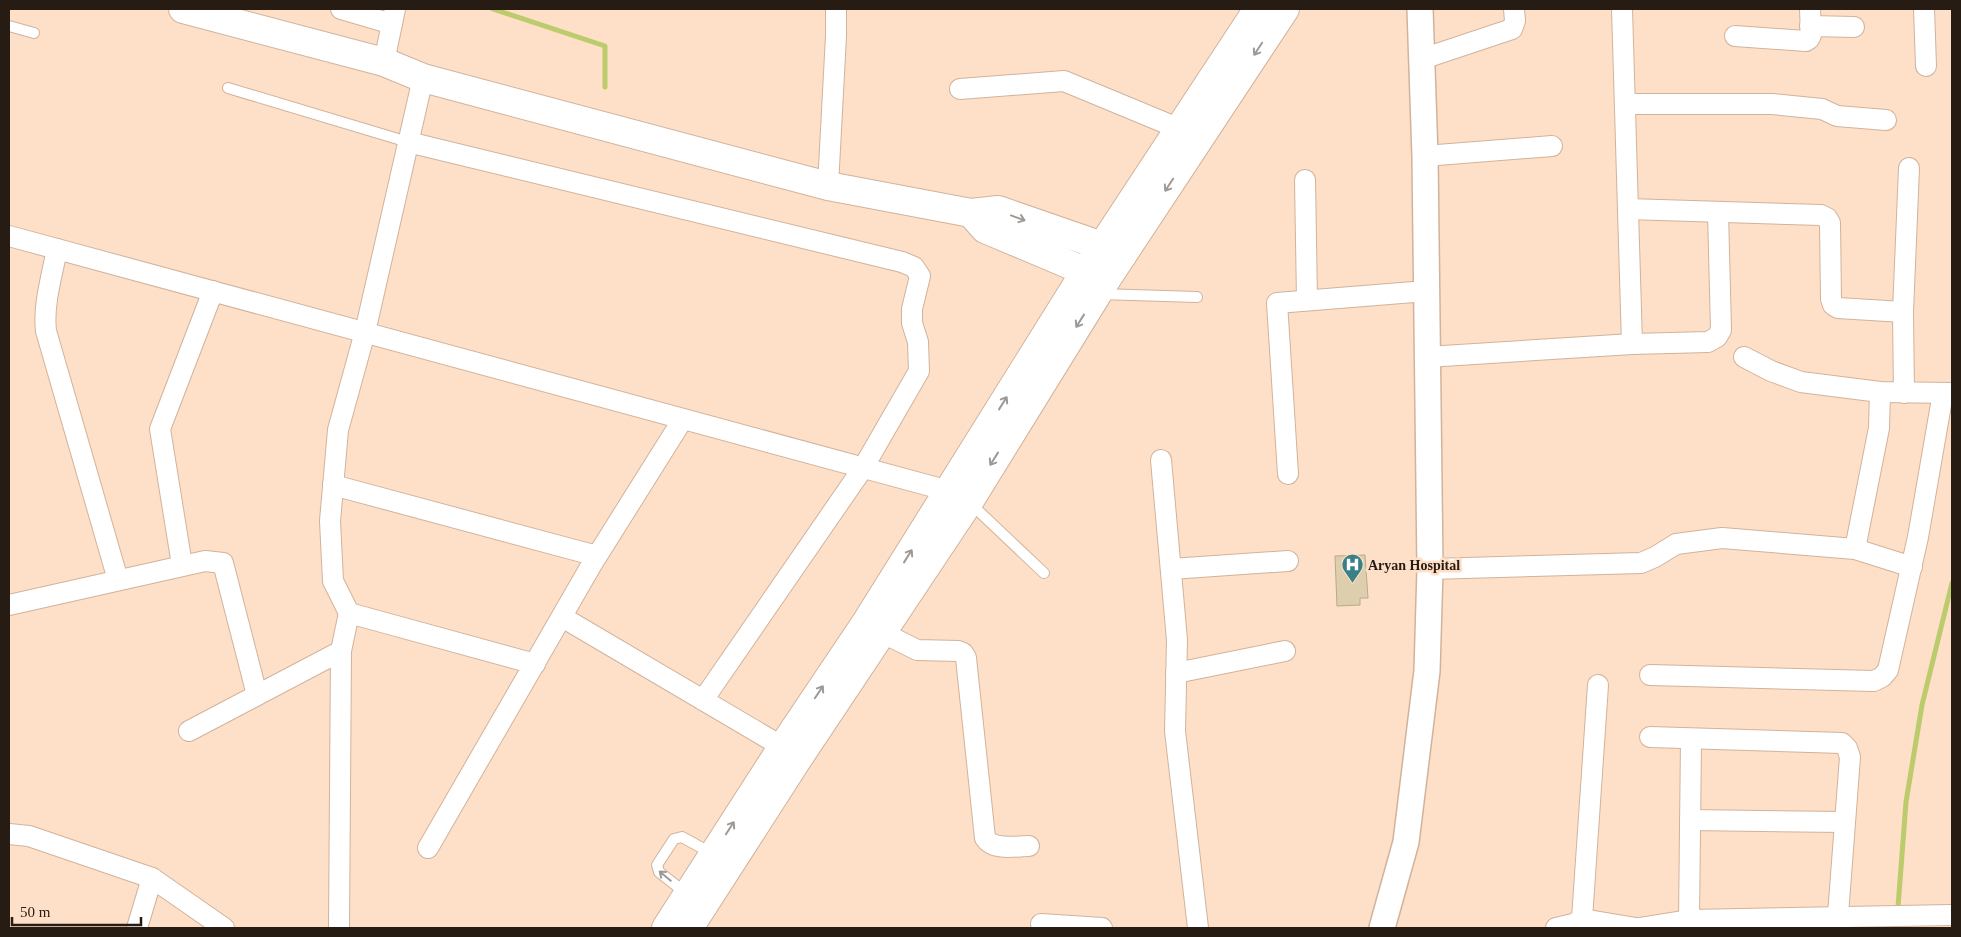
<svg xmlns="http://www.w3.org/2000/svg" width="1961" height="937" viewBox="0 0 1961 937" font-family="'Times New Roman',serif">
  <rect width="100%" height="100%" fill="#fedfc7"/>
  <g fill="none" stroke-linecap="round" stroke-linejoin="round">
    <g stroke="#bccb6c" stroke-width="5">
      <polyline points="493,9 605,46 605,87"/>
      <polyline points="1898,907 1906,802 1922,705 1952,583"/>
    </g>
  </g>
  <polygon fill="#ddcfae" stroke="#b8aa8a" points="1365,555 1368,598 1360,598 1360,605 1337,606 1335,556"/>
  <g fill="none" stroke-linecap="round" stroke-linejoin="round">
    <defs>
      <g id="service">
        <polyline points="9,26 34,33"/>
        <polyline points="228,88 408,142"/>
        <polyline points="1100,294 1197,297"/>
        <polyline points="970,503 1044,573"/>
        <polyline points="687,894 659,872 657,865 674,839 682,837 713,854"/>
      </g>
      <g id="minor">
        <polyline points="341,9 392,24"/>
        <polyline points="1622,9 1632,344"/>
        <polyline points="1924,9 1926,66"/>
        <polyline points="1810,26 1854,27"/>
        <polyline points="1735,36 1806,41 1809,39 1811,35 1810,9"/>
        <polyline points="1422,59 1512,29 1515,21 1514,9"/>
        <polyline points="384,62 395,9"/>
        <polyline points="423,78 365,332 338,430 330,521 333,581 349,613 535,664"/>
        <polyline points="960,89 1064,81 1192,134"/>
        <polyline points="1625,104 1772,104 1822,109 1837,116 1886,120"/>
        <polyline points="408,142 902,262 914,267 920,276 912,309 912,323 918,342 919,371 863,468 703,700"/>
        <polyline points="1425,156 1552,146"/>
        <polyline points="1305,180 1307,300"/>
        <polyline points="828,186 836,36 836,9"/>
        <polyline points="1628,209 1821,215 1827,218 1830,223 1831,299 1833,305 1838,308 1903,312"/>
        <polyline points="9,236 949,491 959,496"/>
        <path d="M 57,249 C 52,276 43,304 46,331 L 118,580"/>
        <polyline points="1427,357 1632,344 1708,342 1717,337 1721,330 1718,212"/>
        <polyline points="1744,357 1771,371 1801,382 1880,392 1952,393"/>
        <polyline points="1904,393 1903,312 1909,168"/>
        <polyline points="1161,460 1177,640 1175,731 1198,928"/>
        <polyline points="1288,474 1277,303 1426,291"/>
        <polyline points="333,485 597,556"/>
        <polyline points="1855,549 1879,428 1880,392"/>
        <polyline points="182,565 160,429 213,291"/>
        <polyline points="1171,569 1288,561"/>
        <polyline points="1430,569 1641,563 1655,557 1676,544 1722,538 1855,549 1912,567"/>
        <polyline points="9,605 205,561 223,563 257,695"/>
        <polyline points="562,617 793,753"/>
        <path d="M 873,625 L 883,633 L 917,650 L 958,651 L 963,653 L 966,658 L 985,838 C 993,851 1016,846 1029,846"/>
        <polyline points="1176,673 1285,651"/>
        <polyline points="1650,675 1874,681 1882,677 1888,670 1918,537 1943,393"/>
        <polyline points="189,731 341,651"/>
        <polyline points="1650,737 1842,743 1847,748 1850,757 1837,928"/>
        <polyline points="1690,820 1844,822"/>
        <polyline points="9,834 29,836 152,878 224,928"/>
        <polyline points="428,848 592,564 683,419"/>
        <polyline points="1582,919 1636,928"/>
        <polyline points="1689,920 1691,740"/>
        <polyline points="1041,924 1102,928"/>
        <polyline points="137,928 152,878"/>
        <polyline points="339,928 341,651 349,613"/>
        <polyline points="1556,928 1573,924 1582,919 1598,685"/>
        <polyline points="1639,928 1689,920 1952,915"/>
      </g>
      <polyline id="tertiary" points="1382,928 1406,842 1427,671 1430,569 1425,156 1420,9"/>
      <g id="secondary">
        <polyline points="183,9 384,62 423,78 828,186 971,213 998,210 1102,246 1122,256"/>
        <polyline points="971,213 985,229 1106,280"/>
      </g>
      <g id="primary">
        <polyline points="666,928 783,746 867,621 1085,272 1258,9"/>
        <polyline points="689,928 799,757 967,505 1106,280 1285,9"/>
      </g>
    </defs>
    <use href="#service" stroke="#d1b39c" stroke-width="12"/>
    <use href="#minor" stroke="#d1b39c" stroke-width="22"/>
    <use href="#tertiary" stroke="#d1b39c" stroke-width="28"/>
    <use href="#secondary" stroke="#d1b39c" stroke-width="30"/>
    <use href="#primary" stroke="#d1b39c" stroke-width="30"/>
    <use href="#service" stroke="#fff" stroke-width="10"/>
    <use href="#minor" stroke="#fff" stroke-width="20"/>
    <use href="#tertiary" stroke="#fff" stroke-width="25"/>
    <use href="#secondary" stroke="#fff" stroke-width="28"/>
    <use href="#primary" stroke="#fff" stroke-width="28"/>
  </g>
  <defs><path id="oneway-shaft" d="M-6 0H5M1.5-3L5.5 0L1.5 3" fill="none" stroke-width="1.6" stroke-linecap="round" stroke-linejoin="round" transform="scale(1.25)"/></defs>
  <g stroke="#9e9995">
    <use href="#oneway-shaft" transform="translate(1258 49) rotate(123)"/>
    <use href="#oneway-shaft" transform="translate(1169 185) rotate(123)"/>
    <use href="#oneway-shaft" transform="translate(1018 218) rotate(20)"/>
    <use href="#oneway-shaft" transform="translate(1080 321) rotate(122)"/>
    <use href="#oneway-shaft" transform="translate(1003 403) rotate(-58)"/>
    <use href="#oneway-shaft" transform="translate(994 459) rotate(122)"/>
    <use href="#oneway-shaft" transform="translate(908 556) rotate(-58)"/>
    <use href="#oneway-shaft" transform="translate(819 692) rotate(-56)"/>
    <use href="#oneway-shaft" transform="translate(730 828) rotate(-57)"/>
    <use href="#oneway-shaft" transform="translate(665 876) rotate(-140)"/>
  </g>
  <defs>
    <symbol id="hospital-pin" viewBox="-11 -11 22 30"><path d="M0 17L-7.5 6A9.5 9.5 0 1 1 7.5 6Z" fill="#388186" stroke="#fedfc7"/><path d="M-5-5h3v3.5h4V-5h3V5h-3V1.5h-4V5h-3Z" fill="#fff"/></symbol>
  </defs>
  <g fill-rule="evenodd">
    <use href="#hospital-pin" x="1340" y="552" width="25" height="34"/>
  </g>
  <g text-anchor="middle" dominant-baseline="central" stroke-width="5" stroke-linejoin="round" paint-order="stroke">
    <g font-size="14" font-weight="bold" fill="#271c13" stroke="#fedfc7" text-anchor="start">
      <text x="1368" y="565">Aryan Hospital</text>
    </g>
  </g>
  <rect width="1961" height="937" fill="none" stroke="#271c13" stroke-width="20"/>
  <path d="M12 917v8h129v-8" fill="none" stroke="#271c13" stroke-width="2.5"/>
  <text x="20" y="917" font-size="15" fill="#271c13" stroke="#fedfc7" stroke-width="4" paint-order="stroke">50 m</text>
</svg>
